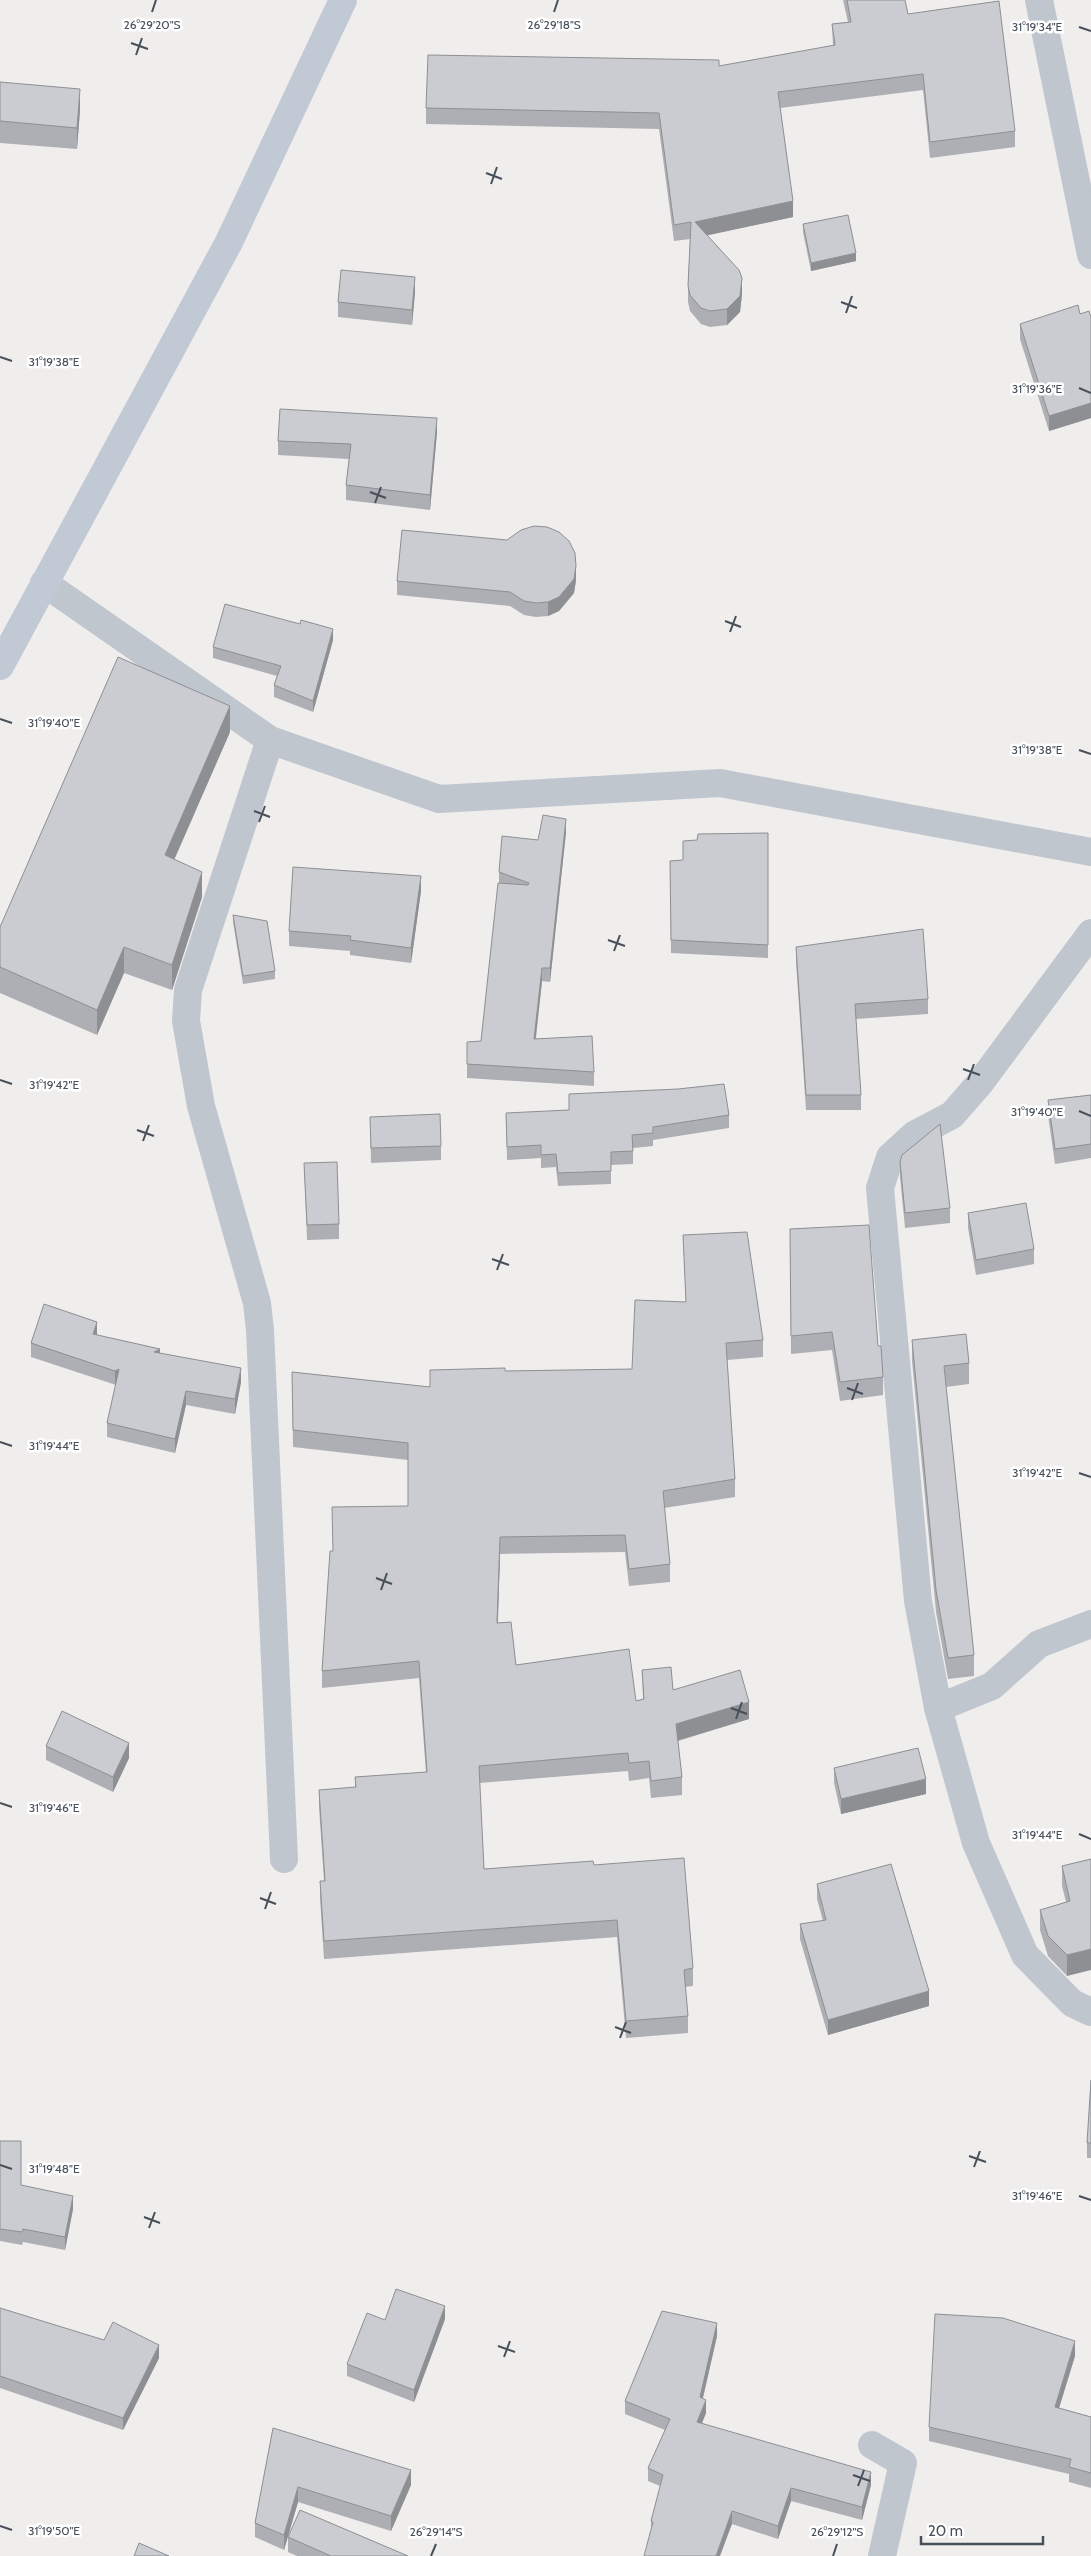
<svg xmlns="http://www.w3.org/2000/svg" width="1091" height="2556" viewBox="0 0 1091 2556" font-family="Cabin,sans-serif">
  <rect width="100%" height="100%" fill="#f0eded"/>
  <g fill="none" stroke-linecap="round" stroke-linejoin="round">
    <g stroke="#bfc6ce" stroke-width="28">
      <polyline points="1039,0 1091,255"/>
      <polyline points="44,583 270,740 439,799 720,783 1091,852"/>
      <polyline points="270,740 188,990 186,1021 201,1106 257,1303 260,1330 284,1859"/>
      <polyline points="1091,933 980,1083 952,1115 914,1135 890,1157 880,1188 918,1601 938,1708 976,1843 1025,1955 1072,2003 1091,2012"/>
      <polyline points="938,1708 992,1686 1039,1644 1091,1624"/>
      <polyline points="872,2445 903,2463 882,2556"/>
    </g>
    <polyline stroke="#c1c9d5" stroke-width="28" points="0,666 229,242 343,0"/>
  </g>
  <g fill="#aeafb4">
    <polygon points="843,0 905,0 908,14 1015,131 1015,147 930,158 923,90 780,108 793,217 707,235 742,294 740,312 727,325 710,327 701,324 690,311 688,302 688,286 690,239 674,241 659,129 426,124 426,108 719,66 833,46 832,24 848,22"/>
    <polygon points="0,82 80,110 77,149 0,143"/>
    <polygon points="803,224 856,261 811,271 803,232"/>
    <polygon points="415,292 412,325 338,317 338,302"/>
    <polygon points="1080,314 1091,317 1091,418 1049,431 1020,339 1020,324"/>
    <polygon points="437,432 430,510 346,500 346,485 349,459 278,455 278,441"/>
    <polygon points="576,580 574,593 559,611 548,616 536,617 524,615 510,606 397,595 397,581"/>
    <polygon points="333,640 313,712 274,697 274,685 277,676 213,658 213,647"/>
    <polygon points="230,732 174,859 202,897 172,990 124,973 97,1035 0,993 0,927"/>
    <polygon points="566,832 550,982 542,981 536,1038 594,1072 594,1086 467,1078 467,1042 481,1041 499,883 499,872 538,840"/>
    <polygon points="768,833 768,958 671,953 670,861 683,860 697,840"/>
    <polygon points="421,891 411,963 350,955 350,951 289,946 289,931"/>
    <polygon points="233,915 275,971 275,979 243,984 233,922"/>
    <polygon points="796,947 928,999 928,1014 856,1019 861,1095 861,1110 806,1110 796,962"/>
    <polygon points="1091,1095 1091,1158 1055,1164 1048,1115 1048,1100"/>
    <polygon points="506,1113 729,1115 729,1128 653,1140 653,1146 633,1148 633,1164 611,1165 611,1184 558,1186 556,1167 541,1168 541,1158 507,1160"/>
    <polygon points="370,1117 441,1146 441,1160 371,1163"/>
    <polygon points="900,1162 950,1208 950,1223 905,1228 900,1177"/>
    <polygon points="304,1163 339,1224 339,1239 307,1240"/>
    <polygon points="968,1213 1034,1249 1034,1264 976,1275 968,1228"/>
    <polygon points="790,1229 883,1377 883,1395 840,1401 832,1350 791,1354"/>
    <polygon points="683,1235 763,1340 763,1357 727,1360 735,1479 735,1497 664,1508 670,1564 670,1582 629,1586 625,1552 500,1554 498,1623 516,1665 636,1701 643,1699 642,1670 673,1690 749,1719 678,1741 682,1777 682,1795 651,1798 649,1778 629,1781 628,1771 479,1783 484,1869 594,1865 693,1968 693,1986 685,1987 688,2016 688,2033 626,2038 617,1937 324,1959 320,1898 320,1881 324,1881 319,1807 319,1790 355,1787 355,1777 426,1773 419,1678 322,1688 322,1671 332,1551 408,1506 408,1460 293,1447 292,1372 430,1387 505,1371 632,1369 686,1302"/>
    <polygon points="97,1335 160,1353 241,1382 235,1414 186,1405 175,1453 107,1437 107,1423 116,1385 31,1357 31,1343"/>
    <polygon points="912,1340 969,1363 969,1384 946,1387 974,1655 974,1676 948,1679 936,1612 912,1361"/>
    <polygon points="46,1746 129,1758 113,1792 46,1760"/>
    <polygon points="834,1768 926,1794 841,1814 834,1783"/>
    <polygon points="1091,1859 1067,1976 1048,1956 1040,1930 1040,1910 1066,1902 1062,1886 1062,1866"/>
    <polygon points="817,1884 929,2006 828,2035 800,1939 800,1924 823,1921 817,1899"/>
    <polygon points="1091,2080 1091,2158 1087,2158 1087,2143"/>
    <polygon points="0,2141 21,2185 73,2209 65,2250 23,2242 22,2245 0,2241"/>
    <polygon points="0,2308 159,2358 123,2430 0,2388"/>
    <polygon points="445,2319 414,2402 347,2376 347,2364 385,2320"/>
    <polygon points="717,2336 703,2398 706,2413 702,2423 871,2485 862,2520 791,2501 778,2539 732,2524 651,2529 651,2521 660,2486 648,2481 648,2468 665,2430 625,2414 625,2401"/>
    <polygon points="1075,2356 1059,2408 1091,2417 1091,2488 1069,2482 1069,2474 929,2441 929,2427"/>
    <polygon points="273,2428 411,2485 391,2531 298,2502 284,2550 255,2537 255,2523"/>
    <polygon points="288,2537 408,2556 297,2556 288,2552"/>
  </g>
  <g fill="#8d8f92">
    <polygon points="80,89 80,110 77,149 77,128"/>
    <polygon points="793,201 793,217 695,238 695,222"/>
    <polygon points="856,253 856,261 811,271 811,263"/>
    <polygon points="415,277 415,292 412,325 412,310"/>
    <polygon points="742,278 742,294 740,312 727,325 727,309"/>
    <polygon points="1091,403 1091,418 1049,431 1049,416"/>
    <polygon points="437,418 437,432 430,510 430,495"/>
    <polygon points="576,566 576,580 574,593 559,611 548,616 548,602"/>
    <polygon points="333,629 333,640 313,712 313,701"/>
    <polygon points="230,706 230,732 165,881 165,855"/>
    <polygon points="566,819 566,832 550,982 550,968"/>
    <polygon points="202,872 202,897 172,990 172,965"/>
    <polygon points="421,876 421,891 411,963 411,948"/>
    <polygon points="124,947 124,973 97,1035 97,1010"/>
    <polygon points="542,968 542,981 534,1052 534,1039"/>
    <polygon points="97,1322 97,1336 93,1334"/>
    <polygon points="160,1349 160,1363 154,1352"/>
    <polygon points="241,1368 241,1382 235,1414 235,1399"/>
    <polygon points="119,1369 119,1383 115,1385 115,1371"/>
    <polygon points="186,1391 186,1405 175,1453 175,1439"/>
    <polygon points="500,1537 500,1554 497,1640 497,1623"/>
    <polygon points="749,1702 749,1719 676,1741 676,1724"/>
    <polygon points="129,1743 129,1758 113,1792 113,1777"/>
    <polygon points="926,1779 926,1794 841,1814 841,1799"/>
    <polygon points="1091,1949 1091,1970 1067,1976 1067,1955"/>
    <polygon points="929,1991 929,2006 828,2035 828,2020"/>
    <polygon points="73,2196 73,2209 65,2250 65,2237"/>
    <polygon points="445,2306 445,2319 414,2402 414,2390"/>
    <polygon points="717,2323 717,2336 700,2410 700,2397"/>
    <polygon points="1075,2341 1075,2356 1055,2421 1055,2407"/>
    <polygon points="159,2345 159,2358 123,2430 123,2418"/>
    <polygon points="706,2400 706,2413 697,2435 697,2422"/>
    <polygon points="411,2470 411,2485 391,2531 391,2516"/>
    <polygon points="871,2472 871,2485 862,2520 862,2507"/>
    <polygon points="298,2487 298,2502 284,2550 284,2535"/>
    <polygon points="791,2488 791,2501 778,2539 778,2526"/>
    <polygon points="732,2511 732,2524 720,2556 716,2556"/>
  </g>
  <g fill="#caccd1" stroke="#8d8f92">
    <polygon points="847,0 905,0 908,14 999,1 1015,131 930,142 923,74 778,92 793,201 695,222 739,270 742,278 740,296 727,309 710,311 701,308 690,295 688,286 691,222 674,225 659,113 426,108 428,55 719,60 719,66 835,45 832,24 851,22"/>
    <polygon points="0,82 80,89 77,128 0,121"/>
    <polygon points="848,215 856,253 811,263 803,224"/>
    <polygon points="341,270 415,277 412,310 338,302"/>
    <polygon points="1078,305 1080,314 1089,311 1091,317 1091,403 1049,416 1020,324"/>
    <polygon points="280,409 437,418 430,495 346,485 351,444 278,441"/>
    <polygon points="534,526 547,527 559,532 569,541 575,553 576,566 574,579 559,597 548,602 536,603 524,601 510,592 397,581 402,530 507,540 521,530"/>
    <polygon points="225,604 300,624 301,620 333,629 313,701 274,685 281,666 213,647"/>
    <polygon points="118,657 230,706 165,855 202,872 172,965 124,947 97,1010 0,967 0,927"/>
    <polygon points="543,815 566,819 550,968 542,968 534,1039 592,1036 594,1072 467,1064 467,1042 481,1041 498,883 528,885 529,883 499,872 502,836 538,840"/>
    <polygon points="768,833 768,945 671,940 670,861 683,860 683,841 697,840 698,834"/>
    <polygon points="293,867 421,876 411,948 350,940 351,936 289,931"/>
    <polygon points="233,915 267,921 275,971 243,976"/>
    <polygon points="923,929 928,999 855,1004 861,1095 806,1095 796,947"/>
    <polygon points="724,1084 729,1115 653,1127 653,1133 632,1135 633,1151 611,1152 611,1171 558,1173 556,1154 541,1155 541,1145 507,1147 506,1113 569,1110 569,1094 678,1089"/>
    <polygon points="1091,1095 1091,1144 1055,1149 1048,1100"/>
    <polygon points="440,1114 441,1146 371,1148 370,1117"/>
    <polygon points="940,1124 950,1208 905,1213 900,1162 902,1155"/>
    <polygon points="337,1162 339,1224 307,1225 304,1163"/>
    <polygon points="1026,1203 1034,1249 976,1260 968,1213"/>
    <polygon points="869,1225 878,1346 881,1346 883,1377 840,1382 832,1332 791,1336 790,1229"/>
    <polygon points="747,1232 763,1340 726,1343 735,1479 663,1491 670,1564 629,1569 625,1535 500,1537 497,1623 511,1622 516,1665 629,1649 636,1701 644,1699 642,1670 671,1667 673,1690 740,1670 749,1702 676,1724 682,1777 651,1781 649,1761 629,1763 628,1753 479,1766 484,1869 593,1861 594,1865 684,1858 693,1968 684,1970 688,2016 626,2021 617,1920 324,1941 320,1881 325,1881 319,1790 356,1787 355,1777 427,1772 419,1661 322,1671 330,1551 333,1551 332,1507 408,1506 408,1443 293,1430 292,1372 430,1387 430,1370 505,1368 505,1371 632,1369 635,1300 686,1302 683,1235"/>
    <polygon points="44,1304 97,1322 93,1334 160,1349 154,1352 241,1368 235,1399 186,1391 175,1439 107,1423 119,1369 115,1371 31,1343"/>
    <polygon points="966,1334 969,1363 944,1366 974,1655 948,1658 936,1590 912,1340"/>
    <polygon points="62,1711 129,1743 113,1777 46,1746"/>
    <polygon points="918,1748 926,1779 841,1799 834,1768"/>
    <polygon points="1091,1859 1091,1949 1067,1955 1048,1936 1040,1910 1070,1901 1062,1866"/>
    <polygon points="891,1864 929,1991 828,2020 800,1924 826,1920 817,1884"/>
    <polygon points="1091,2080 1091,2143 1087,2143"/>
    <polygon points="0,2141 21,2141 21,2185 73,2196 65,2237 23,2229 22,2232 0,2229"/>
    <polygon points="396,2289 445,2306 414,2390 347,2364 367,2313 385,2320"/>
    <polygon points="0,2308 104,2340 113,2322 159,2345 123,2418 0,2376"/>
    <polygon points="662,2311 717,2323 700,2397 706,2400 697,2422 871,2472 862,2507 791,2488 778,2526 732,2511 716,2556 644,2556 653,2522 651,2521 663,2475 648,2468 670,2419 625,2401"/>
    <polygon points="935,2314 1003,2318 1075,2341 1055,2407 1091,2417 1091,2473 1069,2467 1071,2459 929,2427"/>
    <polygon points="273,2428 411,2470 391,2516 298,2487 284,2535 255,2523"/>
    <polygon points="300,2510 408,2556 331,2556 288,2537"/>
    <polygon points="139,2543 169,2556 134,2556"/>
  </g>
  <path fill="none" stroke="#474f59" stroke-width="2" d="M 152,12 L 156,0M 554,12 L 558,0M 1079,27 L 1091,31M 131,43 L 148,49M 136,55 L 142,38M 486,173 L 502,179M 491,184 L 497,167M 841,302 L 857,308M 846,313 L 852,296M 0,357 L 12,361M 1079,388 L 1091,393M 370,492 L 386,498M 375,503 L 381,487M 725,621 L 741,627M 730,632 L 736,616M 0,719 L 12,723M 1079,750 L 1091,754M 254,811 L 270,817M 259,822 L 265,806M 608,940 L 625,946M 614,951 L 620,935M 963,1069 L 980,1075M 0,1080 L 12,1084M 968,1080 L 974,1064M 1079,1111 L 1091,1116M 137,1130 L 154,1136M 143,1141 L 149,1125M 492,1259 L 509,1265M 497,1270 L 503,1254M 847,1388 L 863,1394M 852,1400 L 858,1383M 0,1442 L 12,1446M 1079,1473 L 1091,1477M 376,1578 L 392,1584M 381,1590 L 387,1573M 731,1708 L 747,1714M 736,1719 L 742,1702M 0,1803 L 12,1807M 1079,1834 L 1091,1839M 260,1898 L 276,1904M 265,1909 L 271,1892M 615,2027 L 631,2033M 620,2038 L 626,2022M 969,2156 L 986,2162M 0,2165 L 12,2169M 974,2167 L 980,2151M 1079,2196 L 1091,2200M 144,2217 L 160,2223M 149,2228 L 155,2212M 498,2346 L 515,2352M 504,2357 L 510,2341M 853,2475 L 870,2481M 858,2486 L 864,2470M 0,2526 L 12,2530M 431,2556 L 436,2544M 833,2556 L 837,2544"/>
  <g font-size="12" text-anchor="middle" fill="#474f59" stroke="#fff" stroke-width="5" stroke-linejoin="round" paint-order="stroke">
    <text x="152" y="29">26°29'20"S</text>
    <text x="554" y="29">26°29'18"S</text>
    <text x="1037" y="31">31°19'34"E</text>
    <text x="54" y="366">31°19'38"E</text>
    <text x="1037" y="393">31°19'36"E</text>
    <text x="54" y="727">31°19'40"E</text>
    <text x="1037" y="754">31°19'38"E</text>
    <text x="54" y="1089">31°19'42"E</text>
    <text x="1037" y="1116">31°19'40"E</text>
    <text x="54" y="1450">31°19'44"E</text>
    <text x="1037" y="1477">31°19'42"E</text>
    <text x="54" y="1812">31°19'46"E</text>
    <text x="1037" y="1839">31°19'44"E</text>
    <text x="54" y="2173">31°19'48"E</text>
    <text x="1037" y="2200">31°19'46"E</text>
    <text x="54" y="2535">31°19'50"E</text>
    <text x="436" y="2536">26°29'14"S</text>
    <text x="837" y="2536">26°29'12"S</text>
  </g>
  <path d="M921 2536v8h122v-8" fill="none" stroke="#474f59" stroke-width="2.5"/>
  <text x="928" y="2536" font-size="15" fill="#474f59" stroke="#ffffff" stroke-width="4" paint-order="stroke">20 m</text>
</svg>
